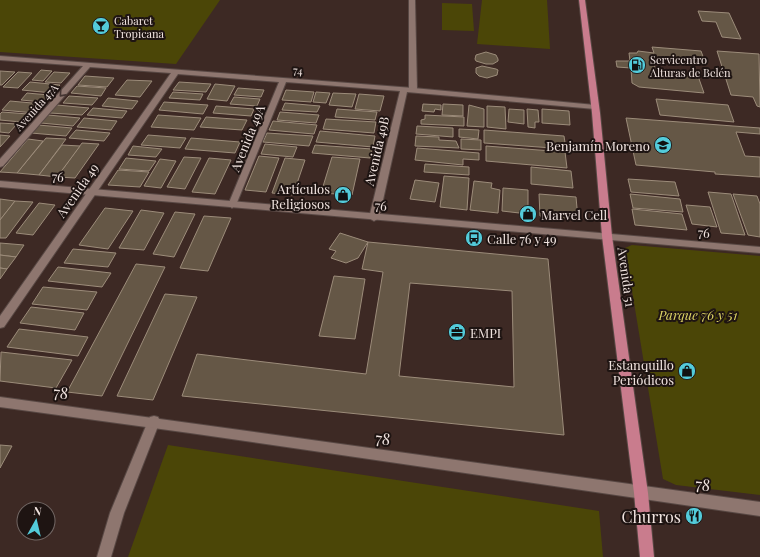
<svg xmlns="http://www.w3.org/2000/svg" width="760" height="557" viewBox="0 0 760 557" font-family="'Playfair Display',serif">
  <rect width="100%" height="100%" fill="#3d2924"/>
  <g fill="#4b4607">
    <polygon points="0,0 220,0 176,64 0,52"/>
    <polygon points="482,0 547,0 550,49 477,44"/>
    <polygon points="442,3 472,4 474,31 442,30"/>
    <polygon points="632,245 760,256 760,495 676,485 663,479 625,248"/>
    <polygon points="168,445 599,511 603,557 128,557"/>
  </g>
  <g fill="#655746" stroke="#9c8c7a" fill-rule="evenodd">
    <polygon points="698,11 729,13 741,39 722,37 716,22 702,21"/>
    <polygon points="652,47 701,51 705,62 653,59 656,72 698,76 704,93 639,87 632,83 631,68 617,67 616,61 630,61 629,53 637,53 638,51 654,53"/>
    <polygon points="717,51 759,54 760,107 757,106 753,97 731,95"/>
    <polygon points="486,52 496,55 498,59 498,61 493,64 486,64 476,61 475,59 476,55"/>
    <polygon points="482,66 496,69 498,70 497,75 487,78 479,76 476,73 476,68"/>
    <polygon points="41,70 52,71 43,81 32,80"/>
    <polygon points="0,72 0,71 15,72 2,85 0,85"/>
    <polygon points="18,72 32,73 18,88 3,87"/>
    <polygon points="54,72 70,73 61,83 45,82"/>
    <polygon points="85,76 114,78 107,87 78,85"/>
    <polygon points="127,80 152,81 140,97 115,95"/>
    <polygon points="30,82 60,85 52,93 22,90"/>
    <polygon points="179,82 211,84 206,92 173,90"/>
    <polygon points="215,84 235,86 227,101 207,99"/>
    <polygon points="77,86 106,88 101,96 71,93"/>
    <polygon points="238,88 264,90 261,97 234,95"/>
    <polygon points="286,90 314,92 311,102 282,100"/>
    <polygon points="173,92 203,94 200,100 169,98"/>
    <polygon points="316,92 330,93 326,103 313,102"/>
    <polygon points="27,93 49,95 43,102 21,100"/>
    <polygon points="333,93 356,94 352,107 329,105"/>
    <polygon points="359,94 384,96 380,111 355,109"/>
    <polygon points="69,96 98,98 92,105 63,103"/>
    <polygon points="234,97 260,99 257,106 230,104"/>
    <polygon points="108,98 138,101 132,109 102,106"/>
    <polygon points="656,99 728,105 734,122 660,115"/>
    <polygon points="10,101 43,104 35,113 2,110"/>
    <polygon points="164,102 208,105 203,114 159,110"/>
    <polygon points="285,103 320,106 317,112 282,110"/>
    <polygon points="423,104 441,105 441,110 435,109 434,112 422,111"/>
    <polygon points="443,104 463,105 463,116 442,115"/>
    <polygon points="57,105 89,108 82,115 50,113"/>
    <polygon points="469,105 484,109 484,127 467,126"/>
    <polygon points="216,106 254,109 251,116 213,113"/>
    <polygon points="487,106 505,107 506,129 487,127"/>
    <polygon points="93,108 127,111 122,118 87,115"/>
    <polygon points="337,109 377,112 375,120 335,117"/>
    <polygon points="509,109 524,110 524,124 508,122"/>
    <polygon points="527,109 538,110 539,122 535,122 535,128 528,127"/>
    <polygon points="542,109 569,111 570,125 542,123"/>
    <polygon points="2,112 28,114 21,122 0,120 0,114"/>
    <polygon points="280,112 319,115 316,123 277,120"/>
    <polygon points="48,115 80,118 73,126 41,123"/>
    <polygon points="158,115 201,118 194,130 151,127"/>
    <polygon points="425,115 464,117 464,126 421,124 421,120 425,119"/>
    <polygon points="206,117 247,120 242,130 200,127"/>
    <polygon points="84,118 117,121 111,130 77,127"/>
    <polygon points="626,118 760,128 760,134 736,132 745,156 760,157 760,177 715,174 715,172 636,165"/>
    <polygon points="326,119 376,122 374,133 323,129"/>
    <polygon points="273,121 317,125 314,134 269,130"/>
    <polygon points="0,123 17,124 9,133 0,132"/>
    <polygon points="38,125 72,128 66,136 31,133"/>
    <polygon points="417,126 453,128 453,137 416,134"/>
    <polygon points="459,129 479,130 478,139 459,137"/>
    <polygon points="76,130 110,133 104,141 69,138"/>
    <polygon points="484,130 564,136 566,149 484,143"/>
    <polygon points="320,131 375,136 373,147 316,142"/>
    <polygon points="267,133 313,136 309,146 263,142"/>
    <polygon points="0,135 10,136 0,147"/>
    <polygon points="148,135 186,138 180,148 141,145"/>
    <polygon points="416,136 439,137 439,140 456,141 459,148 415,146"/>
    <polygon points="46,138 66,139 39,175 17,173"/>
    <polygon points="191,138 240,142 235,153 185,149"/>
    <polygon points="28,139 43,141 17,173 0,172"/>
    <polygon points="461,139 481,140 481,150 461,149"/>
    <polygon points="82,143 99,144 75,178 57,177"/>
    <polygon points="265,144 297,147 293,157 261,154"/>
    <polygon points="62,145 80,146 57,177 39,175"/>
    <polygon points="315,145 372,149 370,158 312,153"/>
    <polygon points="133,146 162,149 156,157 128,155"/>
    <polygon points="486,146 565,152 567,168 486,161"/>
    <polygon points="417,148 479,153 479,160 463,159 463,165 415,160"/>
    <polygon points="259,156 279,158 266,192 245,190"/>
    <polygon points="184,157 201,158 185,189 167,187"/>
    <polygon points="332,157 360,159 352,195 321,193"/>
    <polygon points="126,158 156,161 149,171 119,169"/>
    <polygon points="209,158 231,160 215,194 192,192"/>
    <polygon points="285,158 305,160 293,195 272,193"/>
    <polygon points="160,159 176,161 161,188 144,186"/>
    <polygon points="425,164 469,167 469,175 424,172"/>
    <polygon points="531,167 571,171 573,188 531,184"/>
    <polygon points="118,170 149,172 140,187 108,185"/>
    <polygon points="444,176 469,178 467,210 440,207"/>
    <polygon points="628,179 675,182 679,196 631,192"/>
    <polygon points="415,180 439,183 435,202 410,199"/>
    <polygon points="474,181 492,183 491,188 500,190 498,213 470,210"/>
    <polygon points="503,188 528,190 528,214 502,211"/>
    <polygon points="708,192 731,194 745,235 721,233"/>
    <polygon points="539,194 576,197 578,219 540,216"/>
    <polygon points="630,194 680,199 683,212 633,208"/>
    <polygon points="733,194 757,196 760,204 760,237 748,235"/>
    <polygon points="0,199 15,201 0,220"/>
    <polygon points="15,201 33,202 6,238 0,238 0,220"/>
    <polygon points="39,203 55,205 33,235 16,233"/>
    <polygon points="686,205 710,207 717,227 692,224"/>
    <polygon points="105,208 133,211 108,249 79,245"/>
    <polygon points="632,209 682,214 687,230 635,225"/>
    <polygon points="141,210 164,213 144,250 119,248"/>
    <polygon points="175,212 195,214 174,257 153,254"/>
    <polygon points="204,216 231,218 208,271 180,268"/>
    <polygon points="340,233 368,242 358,258 346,263 331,258 336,251 329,249"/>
    <path d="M 368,242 L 548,259 L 564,435 L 182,396 L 197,354 L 366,374 L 383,272 L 362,269 ZM 410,283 L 512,291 L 514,387 L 399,376 Z"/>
    <polygon points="0,243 24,245 16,257 0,255"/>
    <polygon points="73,249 116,253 108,267 64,263"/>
    <polygon points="0,255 16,257 7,269 0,268"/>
    <polygon points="136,264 165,267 102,396 67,392"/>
    <polygon points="58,267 111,273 102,287 48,281"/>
    <polygon points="0,268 7,269 0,279"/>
    <polygon points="334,276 365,279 355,339 319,336"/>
    <polygon points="43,287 97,292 87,310 32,304"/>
    <polygon points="165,294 197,297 153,400 117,396"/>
    <polygon points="31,307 84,313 75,330 20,323"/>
    <polygon points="19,329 88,337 78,356 7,347"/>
    <polygon points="1,352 72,360 56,388 0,381"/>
    <polygon points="0,445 12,446 0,468"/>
  </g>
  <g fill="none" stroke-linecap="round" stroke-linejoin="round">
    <defs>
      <g id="service">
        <polygon points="409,0 415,0 417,90 413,92 409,90"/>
        <polygon points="154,416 158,417 160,421 124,513 111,557 97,557 110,513 148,421 150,417"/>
      </g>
      <g id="minor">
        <polygon points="0,56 413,88 595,105 599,107 595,109 407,92 379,218 374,221 369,218 400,91 286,82 236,205 232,208 228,205 279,82 178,74 4,327 0,328 0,316 171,73 90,67 3,166 0,167 0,159 83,66 0,60"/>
        <polygon points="0,397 760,502 760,516 190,433 0,407"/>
      </g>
      <polygon id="tertiary" points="0,181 760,247 760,253 0,187"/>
      <polygon id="primary" points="579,0 585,0 600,113 612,236 648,493 654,557 640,557 634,493 602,236 592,113"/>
    </defs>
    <use href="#service" stroke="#584844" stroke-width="2"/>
    <use href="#minor" stroke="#584844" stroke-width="2"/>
    <use href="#tertiary" stroke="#584844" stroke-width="2"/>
    <use href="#primary" stroke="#584844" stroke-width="2"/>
    <use href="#service" fill="#8e766f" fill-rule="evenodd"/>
    <use href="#minor" fill="#8e766f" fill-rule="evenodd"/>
    <use href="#tertiary" fill="#8e766f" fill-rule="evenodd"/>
    <use href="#primary" fill="#c97c8d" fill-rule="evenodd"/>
  </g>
  <defs><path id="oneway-chevron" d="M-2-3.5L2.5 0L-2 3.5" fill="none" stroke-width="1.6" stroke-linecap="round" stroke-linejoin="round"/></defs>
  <use stroke="#453633" href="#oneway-chevron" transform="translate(62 94) rotate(132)"/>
  <defs>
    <symbol id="bar-disc" viewBox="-11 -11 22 22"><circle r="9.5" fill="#53cbda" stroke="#1e1412"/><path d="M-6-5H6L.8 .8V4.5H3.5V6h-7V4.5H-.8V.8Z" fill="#111"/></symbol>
    <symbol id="fuel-disc" viewBox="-11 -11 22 22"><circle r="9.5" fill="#53cbda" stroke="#1e1412"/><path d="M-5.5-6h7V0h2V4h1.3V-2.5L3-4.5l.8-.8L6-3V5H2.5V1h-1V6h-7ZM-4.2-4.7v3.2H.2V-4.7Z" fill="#111"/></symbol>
    <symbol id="school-disc" viewBox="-11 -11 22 22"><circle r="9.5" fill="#53cbda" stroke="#1e1412"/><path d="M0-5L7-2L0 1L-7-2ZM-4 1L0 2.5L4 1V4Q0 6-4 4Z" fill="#111"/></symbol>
    <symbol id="shop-disc" viewBox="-11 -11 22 22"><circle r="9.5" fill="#53cbda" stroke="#1e1412"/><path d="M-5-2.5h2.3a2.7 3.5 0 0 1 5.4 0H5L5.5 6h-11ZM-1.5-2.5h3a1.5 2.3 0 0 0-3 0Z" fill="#111"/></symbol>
    <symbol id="bus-disc" viewBox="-11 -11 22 22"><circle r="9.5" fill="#53cbda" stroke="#1e1412"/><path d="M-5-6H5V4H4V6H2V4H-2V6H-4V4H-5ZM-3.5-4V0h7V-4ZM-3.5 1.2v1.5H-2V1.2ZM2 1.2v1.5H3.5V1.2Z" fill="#111"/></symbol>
    <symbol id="office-disc" viewBox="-11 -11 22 22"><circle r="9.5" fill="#53cbda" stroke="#1e1412"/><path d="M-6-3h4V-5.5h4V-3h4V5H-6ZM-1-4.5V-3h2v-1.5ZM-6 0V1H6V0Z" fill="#111"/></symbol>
    <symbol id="restaurant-disc" viewBox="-11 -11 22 22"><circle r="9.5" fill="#53cbda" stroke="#1e1412"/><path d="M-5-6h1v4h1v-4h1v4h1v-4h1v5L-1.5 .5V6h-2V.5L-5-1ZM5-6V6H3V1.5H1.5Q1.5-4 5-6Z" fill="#111"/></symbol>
  </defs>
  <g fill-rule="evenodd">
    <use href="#bar-disc" x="91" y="16" width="20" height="20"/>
    <use href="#fuel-disc" x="627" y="55" width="20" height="20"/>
    <use href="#school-disc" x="653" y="135" width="20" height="20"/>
    <use href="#shop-disc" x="333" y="185" width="20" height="20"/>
    <use href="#shop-disc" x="518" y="204" width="20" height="20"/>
    <use href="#bus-disc" x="464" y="228" width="20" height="20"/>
    <use href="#office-disc" x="447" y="322" width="20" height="20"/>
    <use href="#shop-disc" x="677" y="361" width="20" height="20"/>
    <use href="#restaurant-disc" x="684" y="506" width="20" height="20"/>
  </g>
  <g text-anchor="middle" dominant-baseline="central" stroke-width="4" stroke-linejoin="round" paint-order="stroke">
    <g font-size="11" fill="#f0e3df" stroke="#1e1412" text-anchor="start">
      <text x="114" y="20">Cabaret<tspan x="114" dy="13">Tropicana</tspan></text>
      <text x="650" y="59">Servicentro<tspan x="650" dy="13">Alturas de Belén</tspan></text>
    </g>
    <g font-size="11" fill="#f0e3df" stroke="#1e1412">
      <text transform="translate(298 70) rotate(5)">74</text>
      <text transform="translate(36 107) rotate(-48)">Avenida 47A</text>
    </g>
    <g font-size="13" fill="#f0e3df" stroke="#1e1412">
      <text transform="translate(247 138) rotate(-68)">Avenida 49A</text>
      <text transform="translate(376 151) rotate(-77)">Avenida 49B</text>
      <text transform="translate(58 176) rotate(5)">76</text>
      <text transform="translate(77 190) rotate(-55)">Avenida 49</text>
      <text transform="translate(381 205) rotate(5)">76</text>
      <text transform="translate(704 232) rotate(5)">76</text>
      <text transform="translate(627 277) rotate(82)">Avenida 51</text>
    </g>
    <g font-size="13" fill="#f0e3df" stroke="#1e1412" text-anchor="end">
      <text x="650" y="145">Benjamín Moreno</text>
      <text x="330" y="188">Artículos<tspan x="330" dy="15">Religiosos</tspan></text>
      <text x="541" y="214" text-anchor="start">Marvel Cell</text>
      <text x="487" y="238" text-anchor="start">Calle 76 y 49</text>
      <text x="470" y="332" text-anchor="start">EMPI</text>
      <text x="674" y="364">Estanquillo<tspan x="674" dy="15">Periódicos</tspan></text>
    </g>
    <g font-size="13" font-style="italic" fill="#ded565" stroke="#1e1412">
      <text x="698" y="314">Parque 76 y 51</text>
    </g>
    <g font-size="16" fill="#f0e3df" stroke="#1e1412">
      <text transform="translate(61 392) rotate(7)">78</text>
      <text transform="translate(383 438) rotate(8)">78</text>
      <text transform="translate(703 484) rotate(7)">78</text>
    </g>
    <g font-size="16" fill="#f0e3df" stroke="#1e1412" text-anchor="end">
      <text x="681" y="516">Churros</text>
    </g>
  </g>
  <g transform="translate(36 521) rotate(8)"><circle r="19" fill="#1e1412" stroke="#726764"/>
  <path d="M0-3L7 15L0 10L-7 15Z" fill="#53cbda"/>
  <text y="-6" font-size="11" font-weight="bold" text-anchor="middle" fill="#f0e3df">N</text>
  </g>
</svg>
